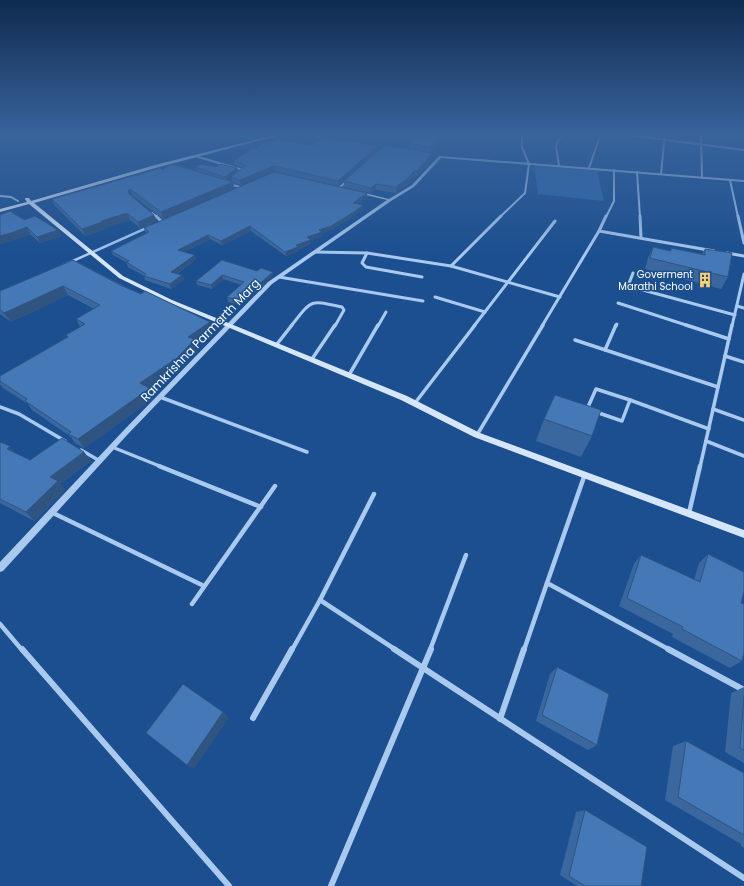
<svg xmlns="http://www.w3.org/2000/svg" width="744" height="886" viewBox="0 0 744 886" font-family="Poppins,sans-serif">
  <rect width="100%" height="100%" fill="#1b4f8f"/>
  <polygon fill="#2e69ad" points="534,165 597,171 604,201 538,194"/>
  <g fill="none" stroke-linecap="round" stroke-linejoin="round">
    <g stroke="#a9c9ee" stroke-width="2">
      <polyline points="612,133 744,150"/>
      <polyline points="701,133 702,178"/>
      <polyline points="195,156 243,170 241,172"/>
      <polyline points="440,157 744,181"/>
      <polyline points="559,166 556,146 562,133"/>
      <polyline points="589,168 601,133"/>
      <polyline points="637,172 640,217"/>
      <polyline points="661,174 665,133"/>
      <polyline points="730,180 738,217"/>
      <polyline points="229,184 240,187"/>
      <polyline points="339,188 348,180"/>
      <polyline points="0,196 11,197 18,201"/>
      <polyline points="152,213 157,217"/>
      <polyline points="500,217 525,193 529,164 522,147 522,133"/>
      <polyline points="606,217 614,201 614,170"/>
    </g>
    <g stroke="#a9c9ee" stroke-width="3">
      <polyline points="156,216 162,222"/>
      <polyline points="606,216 599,231 714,251"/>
      <polyline points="640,216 641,238"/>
      <polyline points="738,216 744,243"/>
      <polyline points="315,252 367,253 451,266 560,297"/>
      <polyline points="367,253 362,263 366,267 422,277"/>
      <polyline points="727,253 744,256"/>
      <polyline points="451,266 501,216"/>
      <polyline points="633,273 628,286 735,315"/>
      <polyline points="279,277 423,301"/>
      <polyline points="435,297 485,312"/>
      <polyline points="618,303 689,326"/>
      <polyline points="737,306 744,308"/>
      <path d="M 291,326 C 313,299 308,300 342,307 L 344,310 L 335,326"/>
      <polyline points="378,326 386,312"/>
      <polyline points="474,326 555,221"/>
      <polyline points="542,326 599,231"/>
      <polyline points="616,326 617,324"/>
      <polyline points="732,326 744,274"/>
    </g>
    <g stroke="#a9c9ee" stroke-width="3.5">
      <polyline points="686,325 729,339"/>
      <polyline points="575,340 718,387"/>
      <polyline points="277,344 292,325"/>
      <polyline points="605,350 616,325"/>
      <polyline points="725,356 744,362"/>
      <polyline points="312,359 335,325"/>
      <polyline points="349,375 378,325"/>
      <polyline points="160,397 307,452"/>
      <polyline points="415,403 475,325"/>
      <polyline points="0,407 19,414 65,441"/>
      <polyline points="590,409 588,407 596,389 630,400"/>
      <polyline points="713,409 744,420"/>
      <polyline points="596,412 622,421 630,400 709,429"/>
      <polyline points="477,435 543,325"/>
      <polyline points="706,441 744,456"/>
      <polyline points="112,447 162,467"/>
      <polyline points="81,450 100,461"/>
      <polyline points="700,467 732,325"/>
    </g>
    <g stroke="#a9c9ee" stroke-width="4.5">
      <polyline points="159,466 261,507"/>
      <polyline points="374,494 320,600 396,650"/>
      <polyline points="51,512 204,586"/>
      <polyline points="689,513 700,466"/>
      <polyline points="547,583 585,474"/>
      <polyline points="192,604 275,486"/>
      <polyline points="0,624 22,650"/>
      <polyline points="292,650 320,600"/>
      <polyline points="430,650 466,555"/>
      <polyline points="524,650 547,583 670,650"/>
    </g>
    <g stroke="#a9c9ee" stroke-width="6">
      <polyline points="22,649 229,886"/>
      <polyline points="394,649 744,878"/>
      <polyline points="668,649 744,690"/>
      <polyline points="253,718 292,649"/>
      <polyline points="500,719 524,649"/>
      <polyline points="331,886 431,649"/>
    </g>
    <g fill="#a9c9ee" fill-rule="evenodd">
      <polygon points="220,133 227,133 253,138 251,139"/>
      <polygon points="301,133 307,133 331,139 329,140"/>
      <polygon points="740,133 744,133 744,135"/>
      <polygon points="439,156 442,157 414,187 391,201 272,284 128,434 3,571 0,572 0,562 124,430 268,282 387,200 357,193 357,191 389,199 412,185"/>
      <polygon points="150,225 154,226 67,265 63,264"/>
    </g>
    <polygon fill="#d6e6fa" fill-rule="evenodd" points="282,133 288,133 159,167 34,203 123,276 172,300 407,396 480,433 744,530 744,538 474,437 401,400 168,302 119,278 29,204 0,212 0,209 27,202 25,199 25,198 29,198 31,201 155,165"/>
  </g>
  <g fill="#3a679d">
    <polygon points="444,133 431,153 432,159 417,176 415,176 407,185 396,193 376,190 371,193 344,187 344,181 409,149 409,143"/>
    <polygon points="269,144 312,145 378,146 378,150 338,186 274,171 241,185 233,182 234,188 163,219 133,196 132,196 157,221 140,228 130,220 105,228 105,229 85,236 55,206 52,199 162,170 214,176 196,171 195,167 237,168 238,171 226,180 232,181 231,177 243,168 235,165 234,161 255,149"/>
    <polygon points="367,193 367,197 357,204 363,209 354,216 331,230 322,233 322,236 311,240 311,244 299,249 299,251 286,256 251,231 222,245 210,239 184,252 195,255 196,259 177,274 184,279 171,289 145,280 144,276 128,267 126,262 113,255 111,251 147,233 145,232 144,228"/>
    <polygon points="0,215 24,220 61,236 40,243 30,234 15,240 0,244"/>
    <polygon points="653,247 670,251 671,248 702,254 705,249 728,277 721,289 645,269 648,258"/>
    <polygon points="73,260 213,331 196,343 198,348 180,367 149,389 153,398 150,401 84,448 75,443 71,437 32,410 28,404 3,388 0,384 0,376 67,337 66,335 80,327 76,319 94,309 68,295 11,322 0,314 0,291"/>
    <polygon points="222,260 257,271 273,272 273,276 241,305 228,302 227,297 241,285 223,279 212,289 197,285 196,281"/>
    <polygon points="544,419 592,436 581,457 536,441"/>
    <polygon points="0,442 16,453 30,460 84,452 91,461 60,484 65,490 34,521 0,503"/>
    <polygon points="708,554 741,603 744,604 744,656 743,655 742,661 730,668 672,637 673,634 619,606 634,564 641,555 694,580 699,563"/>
    <polygon points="557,667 597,745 588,750 536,721 550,674"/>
    <polygon points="744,687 744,763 725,752 731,693"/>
    <polygon points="686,741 744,773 744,848 741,846 741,844 665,800 673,746"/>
    <polygon points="585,810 641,886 577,886 560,875 576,812"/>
  </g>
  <g fill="#305480">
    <polygon points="441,133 444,133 430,153 431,147"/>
    <polygon points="378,146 378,150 338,186 338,181"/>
    <polygon points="432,153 432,159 417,176 417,171"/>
    <polygon points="274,166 274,171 241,185 240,180"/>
    <polygon points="237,168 238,171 226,180 225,177"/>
    <polygon points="415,170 415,176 407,185 396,193 396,187"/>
    <polygon points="233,182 234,188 163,219 161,212"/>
    <polygon points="376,184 376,190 371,193 371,188"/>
    <polygon points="130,189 133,196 131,197 128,191"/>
    <polygon points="367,193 367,197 353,207 353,203"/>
    <polygon points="363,205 363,209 354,216 331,230 322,233 322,236 311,240 311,244 299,249 299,251 286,256 285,252 307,237"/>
    <polygon points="127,213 130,220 105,228 105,229 85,236 82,229 101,221"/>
    <polygon points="154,215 157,221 140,228 138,222"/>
    <polygon points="250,226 251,231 222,245 221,241"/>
    <polygon points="27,227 30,234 15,240 0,244 0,236"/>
    <polygon points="58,230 61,236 40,243 37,237"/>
    <polygon points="208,235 210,239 179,254 178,250"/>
    <polygon points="195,255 196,259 173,276 171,272"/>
    <polygon points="273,272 273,276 241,305 240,301"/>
    <polygon points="182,275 184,279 171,289 170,284"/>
    <polygon points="222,275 223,279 212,289 211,285"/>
    <polygon points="63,286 68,295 11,322 4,313"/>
    <polygon points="210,322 213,331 196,343 198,348 180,367 149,389 153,398 150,401 84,448 78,439 140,383 188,337"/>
    <polygon points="10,446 18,456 7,449"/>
    <polygon points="84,452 91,461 60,484 65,490 34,521 26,512 50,477"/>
    <polygon points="223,712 229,718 194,769 187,765"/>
  </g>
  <g fill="#4478b7" stroke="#305480">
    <polygon points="418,133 441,133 431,147 409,143"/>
    <polygon points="323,137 378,146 338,181 274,166 240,180 231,177 245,166 243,164 234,161 252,148 255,149 263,143 269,144 276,139 312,145"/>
    <polygon points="385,145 432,153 417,171 415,170 407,179 396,187 376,184 371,188 344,181"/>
    <polygon points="172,164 233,182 161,212 130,189 128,191 129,194 154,215 138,222 127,213 101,221 102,222 82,229 52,199 147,172 160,168 162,170"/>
    <polygon points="200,164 216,167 220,164 237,168 225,177 195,167"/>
    <polygon points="274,172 367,193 353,203 363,205 354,212 331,226 319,230 322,232 307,237 311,240 296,245 298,247 285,252 250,226 221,241 208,235 178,250 195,255 171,272 182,275 170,284 144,276 146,274 126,262 129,261 111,251 149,232 144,228"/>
    <polygon points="10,211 24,220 35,216 58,230 37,237 27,227 11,233 0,236 0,215"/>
    <polygon points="653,247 671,251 671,248 705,255 705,249 732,253 728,277 650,258"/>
    <polygon points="73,260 120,285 141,294 145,291 210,322 188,337 195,339 177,358 140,383 149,388 146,391 78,439 68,434 71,432 25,401 27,399 0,381 0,376 68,337 66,335 85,324 76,319 100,305 63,286 4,313 0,310 0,291"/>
    <polygon points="222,260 257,271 261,268 273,272 240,301 227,297 244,282 222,275 211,285 196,281"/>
    <polygon points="555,395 601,410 592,436 544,419"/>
    <polygon points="62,438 84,452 50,477 58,481 26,512 0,499 0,442 10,446 7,449 30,460"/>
    <polygon points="708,554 744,572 744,591 741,603 744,604 744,651 742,661 682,629 683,627 627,598 641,555 700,582"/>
    <polygon points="557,667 609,694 597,745 542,715"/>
    <polygon points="183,684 223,712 187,765 146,733"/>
    <polygon points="744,696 744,750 740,748"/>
    <polygon points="686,741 744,773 744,835 678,797"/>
    <polygon points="585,810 647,847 641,886 585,886 569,876"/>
  </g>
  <linearGradient id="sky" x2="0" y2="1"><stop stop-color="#0f2b4f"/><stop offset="0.52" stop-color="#39639b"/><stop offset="1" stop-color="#39639b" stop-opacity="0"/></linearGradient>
  <rect width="744" height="257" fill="url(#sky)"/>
  <defs>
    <symbol id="building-bare" viewBox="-9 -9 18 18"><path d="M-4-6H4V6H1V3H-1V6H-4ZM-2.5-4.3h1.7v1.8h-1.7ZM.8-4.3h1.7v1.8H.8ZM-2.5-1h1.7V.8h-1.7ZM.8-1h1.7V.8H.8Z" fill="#ffd166" stroke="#1b4f8f" stroke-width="2.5" paint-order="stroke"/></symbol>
  </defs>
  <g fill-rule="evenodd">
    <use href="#building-bare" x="694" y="269" width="22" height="22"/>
  </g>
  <g text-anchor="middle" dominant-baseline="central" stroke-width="3" stroke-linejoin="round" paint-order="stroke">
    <g font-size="10" fill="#fff" stroke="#1b4f8f" text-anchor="end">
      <text x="693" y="274">Goverment<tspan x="693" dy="12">Marathi School</tspan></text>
    </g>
    <g font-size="12" fill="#fff" stroke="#1b4f8f">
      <text transform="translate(200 340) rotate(-46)">Ramkrishna Parmarth Marg</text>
    </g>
  </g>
</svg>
